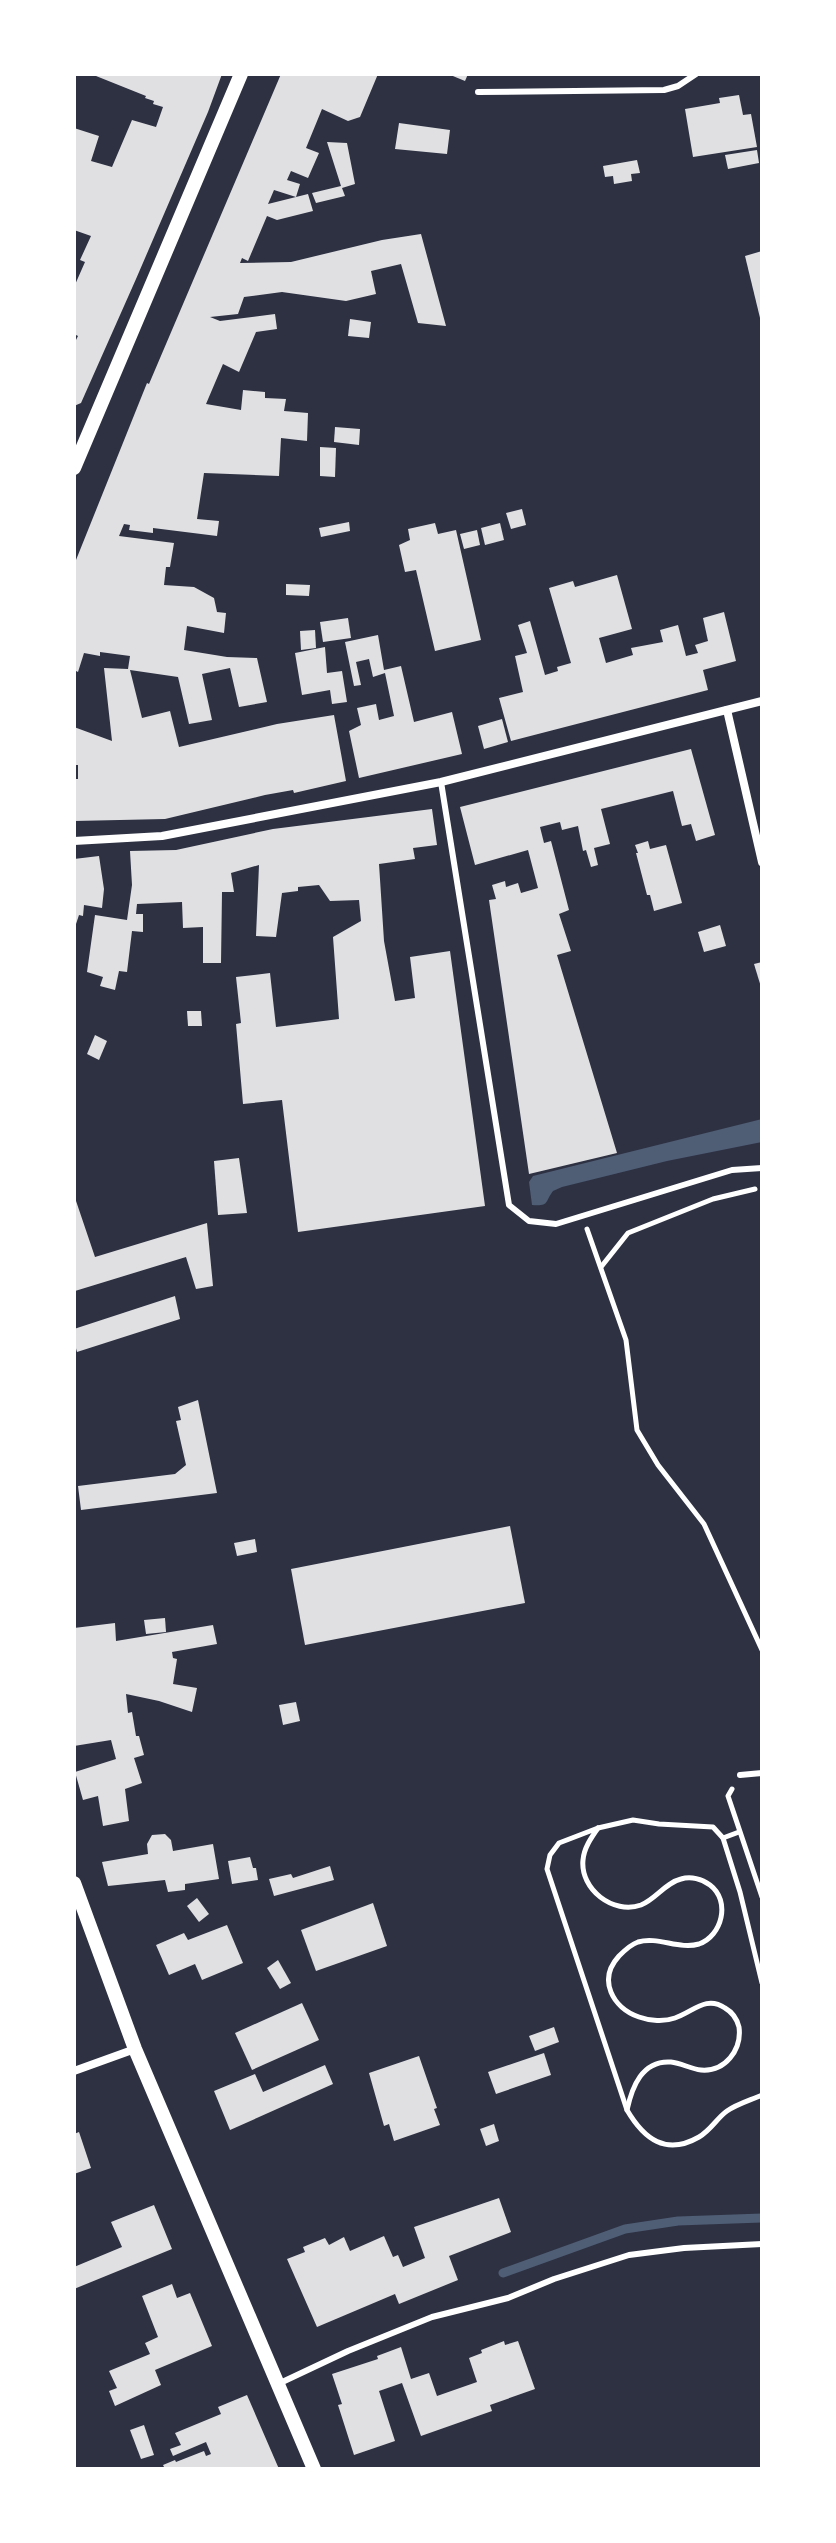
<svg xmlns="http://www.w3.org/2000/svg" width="836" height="2543" viewBox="0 0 836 2543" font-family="'Asap Condensed',sans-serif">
  <rect width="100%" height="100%" fill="#2d3142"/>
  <path fill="#4f5d75" d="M 762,1119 L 762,1142 L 667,1161 L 562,1187 L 553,1191 C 544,1203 550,1206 532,1205 L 529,1182 L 533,1176 Z"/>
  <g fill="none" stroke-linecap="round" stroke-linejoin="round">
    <polyline stroke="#4f5d75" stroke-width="9" points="503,2273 625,2229 678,2221 762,2218"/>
  </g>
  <g fill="#e0e0e3">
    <polygon points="91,74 222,74 208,112 136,279 81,403 74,406 74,344 78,336 74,334 74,287 85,262 80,260 91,236 74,230 74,128 99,136 91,161 112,167 132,120 156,127 163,107 153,104 154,101 145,98 146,96"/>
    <polygon points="281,74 378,74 360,117 348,121 322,109 306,148 319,153 308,178 291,171 287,180 300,184 296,197 274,190 268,204 308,194 313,211 277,220 267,216 248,261 242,258 240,263 291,262 382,240 421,234 446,326 418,323 401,264 371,271 376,294 346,301 282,292 244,297 238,314 210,317 220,321 275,314 277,329 256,332 239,372 223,364 206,404 241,410 243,390 265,392 265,398 286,399 284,411 308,413 307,441 281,438 279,476 204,473 197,519 219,521 217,536 153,528 153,533 129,530 130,525 124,524 119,536 174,543 170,567 166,567 164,585 194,587 214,598 217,612 226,613 224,633 187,626 184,650 227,657 257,658 267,702 239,707 230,668 202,674 212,720 189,724 178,677 130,670 142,718 170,711 179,747 277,724 334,715 346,781 294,793 293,790 265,795 165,819 74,821 74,779 78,779 78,765 74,765 74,727 112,741 104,668 128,669 130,656 100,652 100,656 84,653 78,672 74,670 74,565 147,383 149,384"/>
    <polygon points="448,74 468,74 465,81"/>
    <polygon points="739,95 743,115 751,114 757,147 693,157 685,109 720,103 719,98"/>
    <polygon points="399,123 450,130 447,154 395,149"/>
    <polygon points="327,142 347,143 355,184 342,188 345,196 316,203 312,193 341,186"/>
    <polygon points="757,150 759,163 728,169 725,155"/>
    <polygon points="637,160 640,173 631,174 632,181 614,184 613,176 605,177 603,166"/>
    <polygon points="762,251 762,322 761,322 745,256"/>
    <polygon points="350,319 371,322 369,338 348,336"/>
    <polygon points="335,427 360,429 359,445 334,442"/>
    <polygon points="320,447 336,448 335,477 320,476"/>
    <polygon points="522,509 526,525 511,529 506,513"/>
    <polygon points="349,522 350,531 321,537 319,528"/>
    <polygon points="435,523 438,534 456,530 481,640 435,651 416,570 405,572 399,545 410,540 408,529"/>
    <polygon points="500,523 504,540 485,545 481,528"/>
    <polygon points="477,530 480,545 464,549 460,534"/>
    <polygon points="617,575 632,629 599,638 606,663 633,655 631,648 663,642 660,630 678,625 686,656 698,653 695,645 708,641 703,618 724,612 736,661 703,670 708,690 511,741 499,698 523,692 515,656 527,653 518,625 530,621 545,675 558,671 557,667 571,663 549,588 573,581 575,587"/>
    <polygon points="286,584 310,585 309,596 286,595"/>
    <polygon points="348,618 351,638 323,642 320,622"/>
    <polygon points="315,630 316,648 301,650 300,631"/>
    <polygon points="378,635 384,670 401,666 414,722 452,712 462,754 359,778 349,731 361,725 357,708 376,704 379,720 394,716 385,673 373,677 369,659 356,662 361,685 354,686 345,642"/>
    <polygon points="325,647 327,673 342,671 347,702 332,704 330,690 302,695 295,653"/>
    <polygon points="502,719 508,742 484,749 478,726"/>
    <polygon points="691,749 715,835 696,841 691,824 682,826 673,791 601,809 610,844 594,848 598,865 591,867 586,850 583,851 578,826 562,830 560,822 540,827 544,843 551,841 569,910 559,914 571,951 557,955 617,1153 529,1174 489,900 496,899 492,885 505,881 506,887 518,883 521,893 538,888 528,850 475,865 460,807"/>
    <polygon points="432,809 437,845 413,848 415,859 379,864 384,941 395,1001 415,998 410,957 450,951 485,1206 298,1232 282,1100 243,1104 236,1024 241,1023 236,977 270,973 276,1027 339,1019 333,937 361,921 359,900 330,901 319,885 298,887 298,891 282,893 276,937 256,936 259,865 231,873 234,892 222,892 221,963 203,963 203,927 183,928 182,902 137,904 136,914 143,914 143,932 132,931 127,972 119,971 115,990 100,986 103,977 87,972 95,915 127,920 132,885 130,851 176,850 273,829"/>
    <polygon points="648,841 650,849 666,845 682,903 654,911 650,895 647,895 636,853 638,853 635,845"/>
    <polygon points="99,856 104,889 102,908 84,905 83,916 79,915 74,930 74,859"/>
    <polygon points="720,925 726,946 704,952 698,932"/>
    <polygon points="762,962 762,987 761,987 754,964"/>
    <polygon points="187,1011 201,1011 202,1026 188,1026"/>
    <polygon points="95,1035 107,1041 99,1060 87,1054"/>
    <polygon points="239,1158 247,1213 218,1215 214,1161"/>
    <polygon points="74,1195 95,1257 207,1223 213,1286 196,1289 186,1257 75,1291"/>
    <polygon points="175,1296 180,1319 77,1352 74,1341 74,1329"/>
    <polygon points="198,1400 217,1493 81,1510 78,1486 175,1474 186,1465 176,1421 181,1420 178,1407"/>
    <polygon points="510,1526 525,1603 305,1645 291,1569"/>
    <polygon points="255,1539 257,1552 237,1556 234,1543"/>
    <polygon points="165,1618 166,1632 146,1634 144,1620"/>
    <polygon points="115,1623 116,1641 213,1625 217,1644 172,1652 173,1658 177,1659 173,1684 197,1688 192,1712 159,1701 126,1694 128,1713 132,1712 136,1736 139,1736 144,1755 134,1758 142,1783 125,1789 129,1821 103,1826 98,1796 83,1800 75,1772 116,1759 111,1740 74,1746 74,1628"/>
    <polygon points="296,1702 300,1721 283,1725 279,1705"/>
    <polygon points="165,1834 171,1840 173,1851 213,1844 219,1879 185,1884 185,1890 168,1892 165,1880 108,1886 102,1862 148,1854 147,1844 152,1835"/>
    <polygon points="250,1857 253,1868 256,1868 258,1880 232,1884 228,1861"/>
    <polygon points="330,1866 334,1880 274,1896 269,1879 291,1874 293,1878"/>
    <polygon points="197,1898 209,1914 199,1922 187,1906"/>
    <polygon points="373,1903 387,1946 316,1971 301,1930"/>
    <polygon points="227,1925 243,1963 202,1980 195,1964 169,1975 156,1945 184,1933 188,1940"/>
    <polygon points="278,1960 291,1983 280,1989 267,1968"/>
    <polygon points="302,2003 319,2040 252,2070 235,2033"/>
    <polygon points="554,2027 559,2042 535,2051 529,2036"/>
    <polygon points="544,2053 551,2075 496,2094 488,2072"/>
    <polygon points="419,2056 437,2108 434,2109 440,2125 394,2141 389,2124 384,2126 369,2073"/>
    <polygon points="325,2065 333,2084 230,2130 214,2091 255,2074 263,2092"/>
    <polygon points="494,2124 499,2141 486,2146 480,2129"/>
    <polygon points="79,2132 91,2168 74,2174 74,2134"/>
    <polygon points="499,2198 511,2232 449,2256 458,2280 399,2304 395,2294 317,2327 287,2259 305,2252 303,2247 325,2238 329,2245 344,2237 350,2251 384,2236 393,2257 398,2255 403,2267 425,2258 414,2227"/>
    <polygon points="154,2205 172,2249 74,2289 74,2267 122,2247 111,2222"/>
    <polygon points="172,2284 177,2298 190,2293 212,2346 155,2370 161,2385 115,2406 109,2391 117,2388 109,2371 150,2354 145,2343 158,2337 142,2296"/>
    <polygon points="504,2341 505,2345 518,2341 535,2389 490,2405 492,2411 421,2436 402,2383 379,2391 395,2441 354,2455 338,2405 342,2404 332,2374 378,2359 377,2356 401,2347 411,2379 429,2373 437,2396 477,2382 469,2358 482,2353 481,2350"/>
    <polygon points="247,2395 279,2469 165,2469 163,2465 175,2460 176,2462 204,2451 206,2456 211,2454 206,2442 173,2456 170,2449 181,2445 175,2433 221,2414 218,2407"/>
    <polygon points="144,2425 154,2455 141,2459 130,2430"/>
  </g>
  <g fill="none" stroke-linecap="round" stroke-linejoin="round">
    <g stroke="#fff" stroke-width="5">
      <polyline points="587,1229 626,1340 637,1430 658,1465 704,1524 762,1650"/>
      <polyline points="601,1267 628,1233 713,1199 755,1189"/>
      <polyline points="732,1789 728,1796 762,1897"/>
      <path d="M 598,1828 C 591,1838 584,1848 583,1860 C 580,1889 613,1915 641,1905 C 656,1899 665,1883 681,1879 C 691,1876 702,1879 710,1885 C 731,1901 722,1936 699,1944 C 679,1950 658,1936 638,1942 C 632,1944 624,1951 619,1956 C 597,1980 613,2008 639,2017 C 650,2021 664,2022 675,2018 C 693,2012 706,1995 725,2008 C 732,2012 737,2019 739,2027 C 742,2050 725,2072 701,2070 C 691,2069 681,2063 671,2062 C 642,2060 632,2087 627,2110"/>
      <path d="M 739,1832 L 723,1838 L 713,1827 L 659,1824 L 633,1820 L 598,1828 L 559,1843 L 550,1855 L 547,1869 L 627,2110 C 644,2139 666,2156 699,2137 C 711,2130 717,2118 727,2111 C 737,2104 751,2100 762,2095"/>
      <polyline points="723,1838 740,1892 762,1983"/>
    </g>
    <g stroke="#fff" stroke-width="6">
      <polyline points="478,92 664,90 678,86 696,74"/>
      <polyline points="441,782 509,1205 529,1221 556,1224 732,1170 762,1168"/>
      <polyline points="740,1775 762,1773"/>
      <polyline points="278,2384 348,2351 432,2317 508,2298 554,2279 629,2255 684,2248 762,2244"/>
    </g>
    <g stroke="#fff" stroke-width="8">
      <polyline points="727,710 762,862"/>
      <polyline points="74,841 162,836 441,782 762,701"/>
      <polyline points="74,2071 135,2049"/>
    </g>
    <g stroke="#fff" stroke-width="14">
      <polyline points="74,468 241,74"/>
      <polyline points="74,1883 135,2049 314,2469"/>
    </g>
  </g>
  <rect width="836" height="2543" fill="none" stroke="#ffffff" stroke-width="152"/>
</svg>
